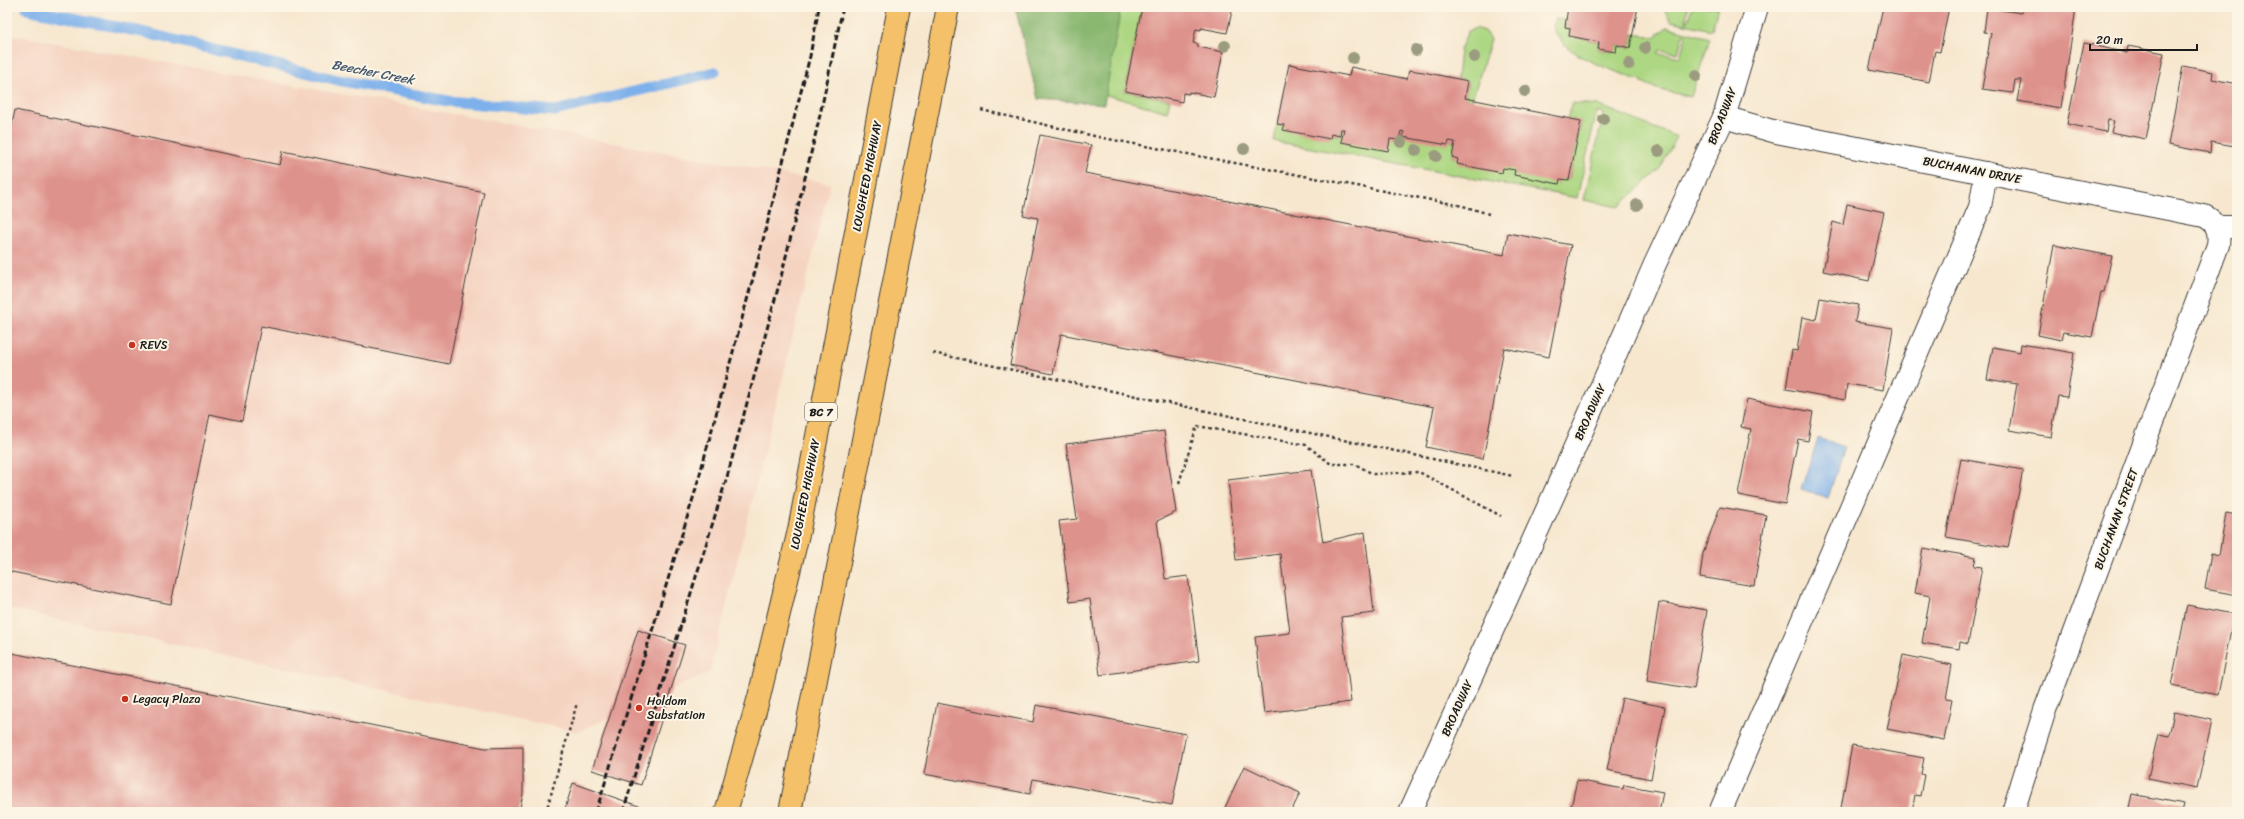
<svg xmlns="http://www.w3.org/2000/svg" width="2244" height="819" viewBox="0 0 2244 819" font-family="Sriracha,sans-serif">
  <rect width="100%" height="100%" fill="#fcf5e5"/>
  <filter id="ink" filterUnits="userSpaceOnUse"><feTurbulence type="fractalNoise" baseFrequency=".025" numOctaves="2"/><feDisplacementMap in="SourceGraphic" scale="8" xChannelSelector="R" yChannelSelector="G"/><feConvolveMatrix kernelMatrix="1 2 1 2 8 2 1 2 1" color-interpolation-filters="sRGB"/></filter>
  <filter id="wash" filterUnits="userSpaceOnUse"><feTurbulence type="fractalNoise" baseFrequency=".012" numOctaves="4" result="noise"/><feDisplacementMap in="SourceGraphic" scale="16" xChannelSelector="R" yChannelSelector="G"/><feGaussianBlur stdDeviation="0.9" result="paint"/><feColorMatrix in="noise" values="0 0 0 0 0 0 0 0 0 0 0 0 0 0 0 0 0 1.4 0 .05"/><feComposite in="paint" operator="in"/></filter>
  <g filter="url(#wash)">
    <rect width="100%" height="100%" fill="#f7e7cf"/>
    <polygon fill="#f5d3c1" points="7,34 764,170 830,184 710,672 578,732 7,608"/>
    <g fill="#add783" stroke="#647a50" fill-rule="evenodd">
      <polygon points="1107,7 1142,7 1125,91 1170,100 1167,112 1103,94"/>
      <polygon points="1663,7 1688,7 1686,19 1687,23 1692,7 1718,7 1712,30 1671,21"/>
      <path d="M 1556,19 L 1566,20 L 1565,27 L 1570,28 L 1569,36 L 1599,42 L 1598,49 L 1615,52 L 1617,45 L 1630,48 L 1633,34 L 1655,37 L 1667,27 L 1710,38 L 1691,97 L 1657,89 L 1642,82 L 1639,78 L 1637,80 C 1611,68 1561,57 1553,26 ZM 1683,34 L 1686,35 L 1680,57 L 1658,53 L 1660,50 L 1678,53 Z"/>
      <polygon points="1476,28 1486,32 1491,39 1472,100 1465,98 1468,82 1457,79 1460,50 1468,31"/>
      <polygon points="1573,103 1598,105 1677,137 1659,170 1618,207 1584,200 1603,116 1602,112 1597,112 1596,115 1577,198 1274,141 1277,124 1340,136 1341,129 1399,140 1401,131 1455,142 1452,157 1569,180 1581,122 1567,118"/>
    </g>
    <polygon fill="#8ab871" stroke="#536a46" points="1015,7 1121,7 1104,104 1038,99"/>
    <polygon fill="#7eb1eb" stroke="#4d6684" points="1818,438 1844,447 1828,498 1801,489"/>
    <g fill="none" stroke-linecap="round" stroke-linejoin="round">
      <polyline stroke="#7eb1eb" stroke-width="11" points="27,9 142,32 338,80 448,101 555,111 715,72"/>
    </g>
    <g id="blocks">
      <g fill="#de928c">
        <polygon points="1142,7 1233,7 1227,33 1201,28 1201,30 1196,29 1193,43 1198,44 1198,47 1223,52 1214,97 1189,92 1189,94 1183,93 1182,102 1125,91"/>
        <polygon points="1289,7 1305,7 1305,8 1289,11"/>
        <polygon points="1568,7 1638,7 1630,48 1617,45 1616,52 1598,49 1599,42 1569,36 1570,28 1565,27"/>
        <polygon points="1883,7 1949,7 1940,52 1935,51 1929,82 1869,70"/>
        <polygon points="2023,7 2076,8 2061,108 2017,101 2021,80 2015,80 2013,93 1982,89 1991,33 1984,32 1987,8 2022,13"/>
        <polygon points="2084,43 2127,53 2128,46 2164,53 2146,139 2111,132 2114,121 2108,120 2106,132 2067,124"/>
        <polygon points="1289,64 1349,76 1351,67 1407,79 1409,70 1423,72 1468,81 1465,98 1581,121 1569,180 1560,179 1559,184 1514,175 1515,170 1503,168 1502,173 1457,164 1458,159 1452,157 1455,142 1449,141 1448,145 1403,137 1404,132 1401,131 1399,140 1390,139 1388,151 1341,142 1344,129 1341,129 1340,136 1331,134 1330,139 1283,130 1284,125 1277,124"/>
        <polygon points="2183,66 2213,72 2212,79 2237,84 2235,146 2211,142 2210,153 2168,145"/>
        <polygon points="15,110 280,165 283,151 484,192 449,364 261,326 242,421 210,414 171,604 7,571 7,150"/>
        <polygon points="1040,135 1091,145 1085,173 1504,255 1508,233 1571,245 1549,357 1504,348 1483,459 1426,447 1434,407 1061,334 1053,374 1010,365 1038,218 1023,215"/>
        <polygon points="1847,204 1884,212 1869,281 1823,271 1833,222 1843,225"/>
        <polygon points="2054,245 2112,256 2104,292 2101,292 2092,337 2063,332 2061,340 2038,335"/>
        <polygon points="1820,298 1858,305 1855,322 1893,328 1883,390 1847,384 1845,400 1786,389 1792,350 1797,351 1802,317 1816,320"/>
        <polygon points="2021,344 2074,353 2067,397 2058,396 2051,437 2009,430 2017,384 1987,379 1993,347 2020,352"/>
        <polygon points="1747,399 1813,412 1808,441 1798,439 1785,504 1738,495 1751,429 1741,427"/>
        <polygon points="1164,431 1176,512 1157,521 1165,579 1188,576 1199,661 1100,675 1090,599 1070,602 1059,521 1077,519 1066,444"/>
        <polygon points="1961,459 2023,470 2008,548 1946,537"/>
        <polygon points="1311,470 1323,542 1365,532 1374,613 1341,617 1351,702 1264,713 1255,637 1290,633 1280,554 1236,560 1228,480"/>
        <polygon points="1720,507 1766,515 1754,586 1700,577 1703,553"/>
        <polygon points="2226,513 2237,515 2237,595 2205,589 2211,553 2219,555"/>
        <polygon points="1923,548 1976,557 1974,566 1982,567 1968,644 1960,642 1959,649 1922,643 1930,596 1915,593"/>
        <polygon points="1659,602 1707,610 1694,689 1647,681"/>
        <polygon points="2187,605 2234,614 2218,695 2171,686"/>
        <polygon points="638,630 685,645 641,785 592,770"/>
        <polygon points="7,652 485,748 523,747 523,794 519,812 7,812"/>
        <polygon points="1903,655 1952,665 1946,699 1952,700 1944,740 1887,729"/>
        <polygon points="1622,698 1665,707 1651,779 1607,770"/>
        <polygon points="937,703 1033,722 1036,705 1186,734 1172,805 1033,779 1030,794 924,774"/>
        <polygon points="2174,712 2212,720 2197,788 2148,778 2158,734 2169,736"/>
        <polygon points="1852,745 1924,758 1921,774 1924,775 1920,796 1915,795 1912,812 1862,812 1841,808"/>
        <polygon points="1244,766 1300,793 1291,812 1223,812"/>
        <polygon points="1577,780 1623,789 1624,785 1663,792 1659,812 1570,812"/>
        <polygon points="573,783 653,811 653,812 564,812"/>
        <polygon points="2132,794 2184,804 2182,812 2128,812"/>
      </g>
    </g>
  </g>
  <g filter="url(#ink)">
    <use href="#blocks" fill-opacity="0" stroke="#3d3a37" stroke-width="1"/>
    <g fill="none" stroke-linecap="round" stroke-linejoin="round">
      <defs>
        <g id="minor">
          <path d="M 1724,117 L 1776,132 L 2204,216 C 2217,222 2220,231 2218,245 L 2045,710 L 2013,812"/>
          <polyline points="2217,227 2237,227"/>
          <polyline points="1410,812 1564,472 1655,264 1724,117 1757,7"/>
          <polyline points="1720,812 1980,207 1986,173"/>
        </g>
        <g id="major">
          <polyline points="726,812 759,697 799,530 899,7"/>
          <polyline points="790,812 948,7"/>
        </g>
      </defs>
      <use href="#minor" stroke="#3d3a37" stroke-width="24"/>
      <use href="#major" stroke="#3d3a37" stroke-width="24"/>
      <g stroke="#3d3a37" stroke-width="2.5" stroke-dasharray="3 3" stroke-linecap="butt">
        <polyline points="981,110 1103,138 1463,206 1489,214"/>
        <polyline points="933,353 1513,476"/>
        <polyline points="1179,483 1197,426 1306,445 1331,464 1355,464 1373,474 1419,472 1501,516"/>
        <polyline points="546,812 577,703"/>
      </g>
      <use href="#minor" stroke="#fff" stroke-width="22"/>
      <use href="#major" stroke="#f4c16a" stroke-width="22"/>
      <g stroke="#1c1c1c" stroke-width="3" stroke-dasharray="6 3" stroke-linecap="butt">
        <polyline points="596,812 695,492 759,256 810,56 819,7"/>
        <polyline points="623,812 727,477 781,277 818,124 843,7"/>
      </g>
    </g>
    <g fill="#9b9b80">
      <circle cx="1225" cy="46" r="6"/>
      <circle cx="1645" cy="48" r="6"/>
      <circle cx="1416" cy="50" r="6"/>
      <circle cx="1474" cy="57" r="6"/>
      <circle cx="1353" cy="58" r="6"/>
      <circle cx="1629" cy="64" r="6"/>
      <circle cx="1696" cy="76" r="6"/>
      <circle cx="1525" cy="91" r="6"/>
      <circle cx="1603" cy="119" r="6"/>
      <circle cx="1401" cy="142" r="6"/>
      <circle cx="1244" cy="149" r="6"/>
      <circle cx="1416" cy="150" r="6"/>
      <circle cx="1659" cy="151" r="6"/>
      <circle cx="1436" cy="156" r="6"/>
      <circle cx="1637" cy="205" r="6"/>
    </g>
  </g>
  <g fill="#c8321e" stroke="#fcf5e5" stroke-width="1.5">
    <circle cx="132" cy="345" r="4"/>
    <circle cx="125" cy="699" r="4"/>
    <circle cx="639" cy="708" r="4"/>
  </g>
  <g text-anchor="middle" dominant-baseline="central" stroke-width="4" stroke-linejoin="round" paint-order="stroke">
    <rect fill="#fcf5e5" stroke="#5f5d58" stroke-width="1" x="805" y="403" width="32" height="18" rx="3"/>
    <g font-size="11" font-weight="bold" fill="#1c1c1c">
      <text x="821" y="412">BC 7</text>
    </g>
    <g font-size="12" fill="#1c1c1c" stroke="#fcf5e5">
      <text transform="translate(1722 116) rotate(-69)">BROADWAY</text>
      <text transform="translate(1972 170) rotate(11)">BUCHANAN DRIVE</text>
      <text transform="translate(867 176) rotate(-79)">LOUGHEED HIGHWAY</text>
      <text transform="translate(1590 412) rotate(-66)">BROADWAY</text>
      <text transform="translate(805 494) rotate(-79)">LOUGHEED HIGHWAY</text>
      <text transform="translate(2116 519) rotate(-70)">BUCHANAN STREET</text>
      <text transform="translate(1457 708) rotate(-66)">BROADWAY</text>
    </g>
    <g font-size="12" fill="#1c1c1c" stroke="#fcf5e5" text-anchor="start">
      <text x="140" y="345">REVS</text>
      <text x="133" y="699">Legacy Plaza</text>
      <text x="647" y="701">Holdom<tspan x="647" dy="14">Substation</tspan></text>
    </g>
    <g font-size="13" font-style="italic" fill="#43586f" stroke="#fcf5e5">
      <text transform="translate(373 72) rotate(11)">Beecher Creek</text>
    </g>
  </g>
  <rect width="2244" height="819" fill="none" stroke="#fcf5e5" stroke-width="24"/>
  <path d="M2090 44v6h107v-6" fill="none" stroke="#1c1c1c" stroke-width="2"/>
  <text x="2096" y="44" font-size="12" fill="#1c1c1c" stroke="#fcf5e5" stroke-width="3" paint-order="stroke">20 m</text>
</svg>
